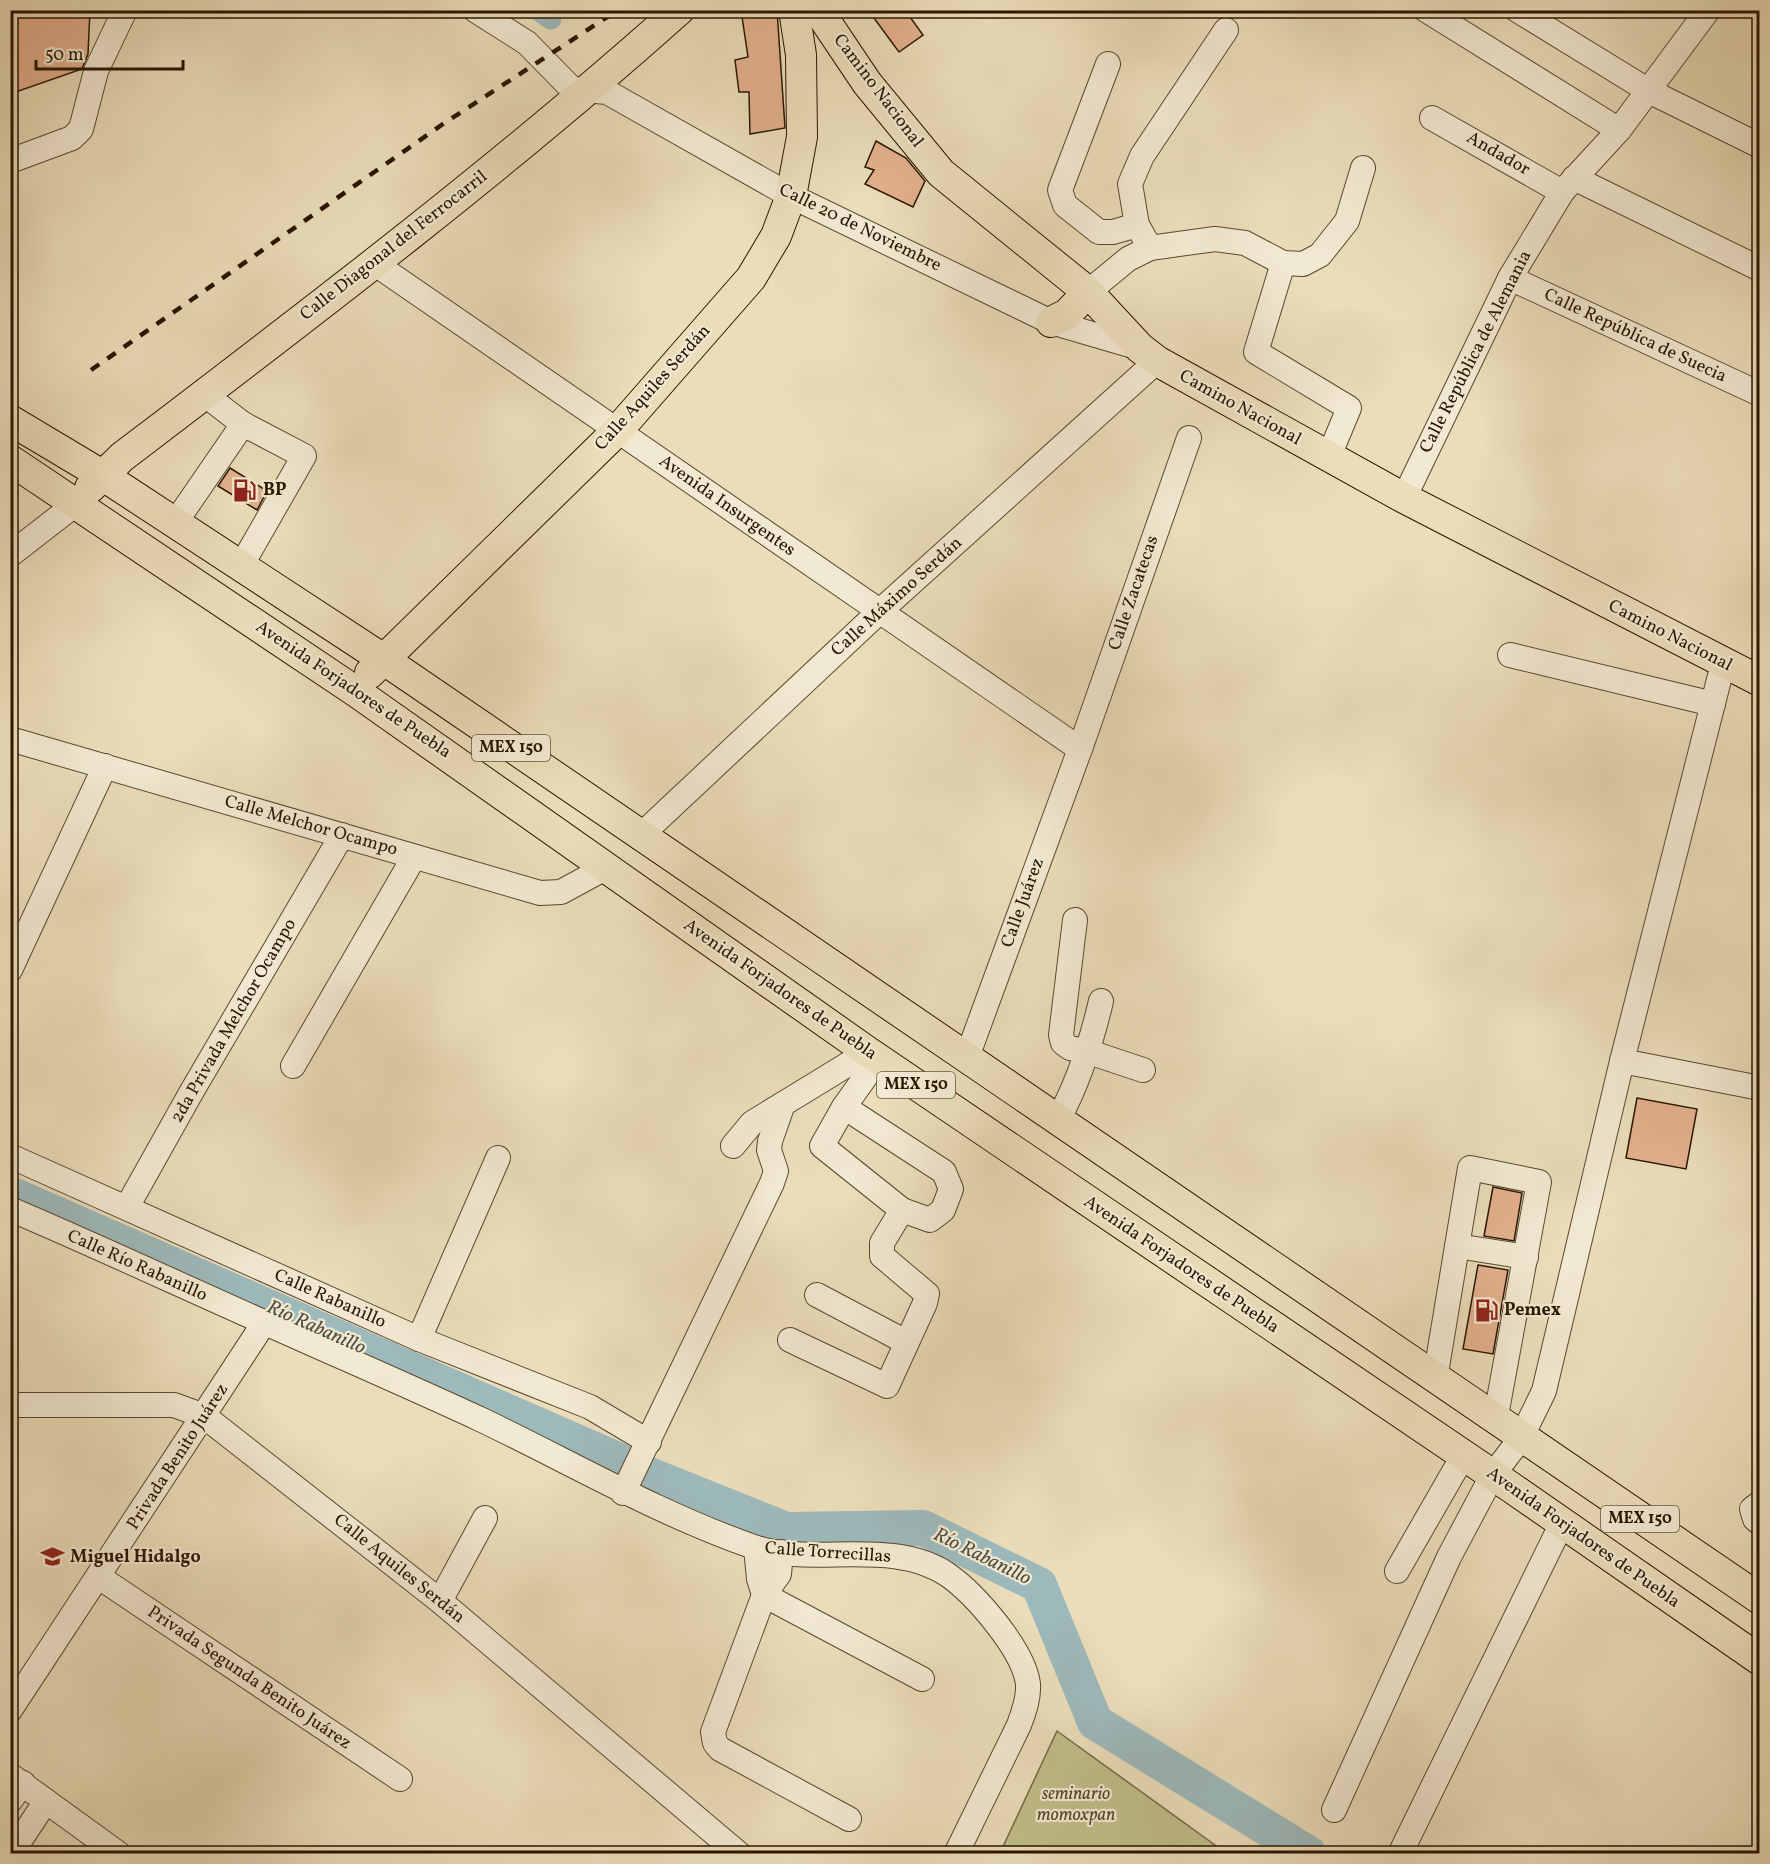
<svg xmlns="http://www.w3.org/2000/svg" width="1770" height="1864" viewBox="0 0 1770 1864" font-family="Vollkorn,serif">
  <rect width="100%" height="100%" fill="#ebddba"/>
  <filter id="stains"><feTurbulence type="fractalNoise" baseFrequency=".00333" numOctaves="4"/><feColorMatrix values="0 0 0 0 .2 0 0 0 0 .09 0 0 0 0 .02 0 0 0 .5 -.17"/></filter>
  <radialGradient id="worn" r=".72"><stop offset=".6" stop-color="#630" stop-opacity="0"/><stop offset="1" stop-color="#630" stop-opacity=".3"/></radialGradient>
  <polygon fill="#c0be8a" stroke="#746a45" stroke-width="1.5" points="1057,1731 1226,1853 1000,1853"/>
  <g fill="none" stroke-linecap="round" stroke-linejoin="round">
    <polyline stroke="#9db9bb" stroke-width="21" points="538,10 551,19"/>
    <g stroke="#9db9bb" stroke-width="36">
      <polyline points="10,1194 622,1462"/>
      <polyline points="644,1473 786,1530 923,1528 1039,1585 1095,1722 1309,1854"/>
    </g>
  </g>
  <g fill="#e3b18d" stroke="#281600" stroke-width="1.5">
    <polygon points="10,10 90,10 88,54 82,69 10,94"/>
    <polygon points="741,10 777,10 785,128 750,134 749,92 739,92 735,60 748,57"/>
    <polygon points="868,10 905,10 923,35 899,52"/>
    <polygon points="876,141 906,158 925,181 913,207 865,184 874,170 865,167"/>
    <polygon points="230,468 267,491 257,510 218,486"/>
    <polygon points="1637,1098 1697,1109 1686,1169 1626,1158"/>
    <polygon points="1493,1187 1522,1193 1514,1241 1484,1236"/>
    <polygon points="1478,1265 1508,1270 1493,1354 1463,1349"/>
  </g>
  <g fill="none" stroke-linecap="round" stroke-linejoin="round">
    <defs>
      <g id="minor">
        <polyline points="475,10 527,43 572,89 607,92 791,196 1051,322 1140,348"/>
        <polyline points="1426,10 1619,130"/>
        <polyline points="1517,10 1649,91 1760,146"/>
        <polyline points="1108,64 1060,190 1065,205 1099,232 1113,232 1137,225"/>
        <polyline points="1432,118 1562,192"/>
        <polyline points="10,161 72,138 81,129 96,71 125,10"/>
        <polyline points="1574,178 1760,269"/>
        <polyline points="1150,248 1137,225 1130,184 1142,156 1226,30"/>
        <polyline points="374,263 1080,749"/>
        <polyline points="1283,263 1303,264 1320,255 1347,221 1363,168"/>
        <polyline points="1510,278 1760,394"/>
        <polyline points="1088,292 1128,259 1150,248 1215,239 1245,243 1283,263 1256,352 1349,408 1329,456"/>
        <polyline points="204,394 243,424 304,456 241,566"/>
        <polyline points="1404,498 1510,278 1562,192 1619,130 1708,10"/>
        <polyline points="175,523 243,424"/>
        <polyline points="10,555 77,503"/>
        <polyline points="1510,655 1713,704"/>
        <polyline points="10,739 540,893 561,892 607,867"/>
        <polyline points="639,837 879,612 1157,361"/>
        <polyline points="1075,920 1061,1035 1063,1043 1070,1048 1089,1052 1143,1070"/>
        <polyline points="10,970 105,766"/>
        <polyline points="967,1057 1080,749 1189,438"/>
        <polyline points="1622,1061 1760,1088"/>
        <polyline points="293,1066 414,857"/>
        <polyline points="844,1107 944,1172 951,1189 943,1210 930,1220 902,1210"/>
        <path d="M 1058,1120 C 1079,1081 1091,1044 1101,1001"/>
        <polyline points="733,1146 752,1123 783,1104"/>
        <polyline points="10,1156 419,1339 590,1407 649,1442"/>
        <polyline points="127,1207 192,1091 342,835"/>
        <path d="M 10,1209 C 97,1246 182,1286 268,1324 C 339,1356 411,1387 482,1420 C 572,1463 659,1514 754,1547 C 811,1567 893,1537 948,1575 C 975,1594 1024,1650 1028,1684 C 1029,1698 1024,1712 1019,1725 L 956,1854"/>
        <polyline points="1457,1246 1526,1257"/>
        <polyline points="817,1295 906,1342"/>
        <polyline points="419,1339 498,1158"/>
        <polyline points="790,1340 887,1386 925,1303 927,1294 882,1256 882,1243 902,1210 822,1146 844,1107 878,1059"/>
        <polyline points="1435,1379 1470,1168 1539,1182 1495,1421"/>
        <polyline points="10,1405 174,1405 204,1416 440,1601 739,1854"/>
        <polyline points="623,1493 772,1183 776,1171 769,1150 770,1141 783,1104 868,1052"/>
        <polyline points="1760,1503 1752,1509 1755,1519 1760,1523"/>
        <polyline points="756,1548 759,1579 764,1595 922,1679"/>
        <polyline points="781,1552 779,1574 764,1595 713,1732 715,1743 720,1749 849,1819"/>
        <polyline points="1397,1571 1463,1456"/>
        <polyline points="99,1577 400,1779"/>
        <polyline points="440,1601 485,1518"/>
        <polyline points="10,1710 264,1323"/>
        <polyline points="10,1775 119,1854"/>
        <polyline points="10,1801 23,1783"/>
        <polyline points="1334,1810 1449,1557 1492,1476 1521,1438 1544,1391 1622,1061 1723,664"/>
        <polyline points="11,1854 46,1801"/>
        <polyline points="1400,1854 1561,1525"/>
      </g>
      <g id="major">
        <polyline points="818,10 867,83 941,173 1088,292 1140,348 1157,361 1404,498 1760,681"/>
        <polyline points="1051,322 1067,314 1088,292"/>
        <polyline points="10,420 102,475 383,659 1760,1599"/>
        <polyline points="10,460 355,691 868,1052 1512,1488 1760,1660"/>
        <path d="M 90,488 L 122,457 C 311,313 501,169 679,10"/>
        <polyline points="370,673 618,430 751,278 776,236 791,196 802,137 801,55 794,10"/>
      </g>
    </defs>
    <use href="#minor" stroke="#59482e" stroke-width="26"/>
    <use href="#major" stroke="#281600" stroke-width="32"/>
    <use href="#minor" stroke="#f2e9d2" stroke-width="24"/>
    <use href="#major" stroke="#ebddba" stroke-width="30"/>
    <polyline stroke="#281600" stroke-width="4.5" stroke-dasharray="10 10" stroke-linecap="butt" points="91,370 443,124 618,10"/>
  </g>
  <defs>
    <symbol id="fuel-bare" viewBox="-9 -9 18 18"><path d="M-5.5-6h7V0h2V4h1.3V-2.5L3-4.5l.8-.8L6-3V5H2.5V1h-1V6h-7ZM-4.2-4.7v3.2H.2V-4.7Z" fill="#8f2418" stroke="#f2e9d2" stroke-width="2.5" paint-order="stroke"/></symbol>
    <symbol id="school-bare" viewBox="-9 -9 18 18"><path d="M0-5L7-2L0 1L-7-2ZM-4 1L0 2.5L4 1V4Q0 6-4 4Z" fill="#8f2418" stroke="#f2e9d2" stroke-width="2.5" paint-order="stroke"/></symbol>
  </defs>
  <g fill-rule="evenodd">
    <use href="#fuel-bare" x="228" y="474" width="33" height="33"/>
    <use href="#fuel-bare" x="1470" y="1294" width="33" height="33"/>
    <use href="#school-bare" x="36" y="1540" width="33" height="33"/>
  </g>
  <g text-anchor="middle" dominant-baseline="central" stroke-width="4.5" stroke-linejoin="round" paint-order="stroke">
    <g fill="#f2e9d2" stroke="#65553f" stroke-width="1.5">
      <rect x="472" y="735" width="78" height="26" rx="4.5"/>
      <rect x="877" y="1072" width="78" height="26" rx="4.5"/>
      <rect x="1601" y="1506" width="78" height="26" rx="4.5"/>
    </g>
    <g font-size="16" font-weight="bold" fill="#281600">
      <text x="511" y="748">MEX 150</text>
      <text x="916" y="1085">MEX 150</text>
      <text x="1640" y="1519">MEX 150</text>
    </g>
    <g font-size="18" fill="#281600" stroke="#f2e9d2">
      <text transform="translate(878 91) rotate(53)">Camino Nacional</text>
      <text transform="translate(1498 154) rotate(30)">Andador</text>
      <text transform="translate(860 228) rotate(26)">Calle 20 de Noviembre</text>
      <text transform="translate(394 246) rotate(-38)">Calle Diagonal del Ferrocarril</text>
      <text transform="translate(1635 336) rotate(25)">Calle República de Suecia</text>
      <text transform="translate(1476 352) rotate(-63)">Calle República de Alemania</text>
      <text transform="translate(653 388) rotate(-48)">Calle Aquiles Serdán</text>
      <text transform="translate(1240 408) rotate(29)">Camino Nacional</text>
      <text transform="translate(727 506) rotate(35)">Avenida Insurgentes</text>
      <text transform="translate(1134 593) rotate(-71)">Calle Zacatecas</text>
      <text transform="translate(897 597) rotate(-42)">Calle Máximo Serdán</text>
      <text transform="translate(1670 636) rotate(27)">Camino Nacional</text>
      <text transform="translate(353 690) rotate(34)">Avenida Forjadores de Puebla</text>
      <text transform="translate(311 826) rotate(16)">Calle Melchor Ocampo</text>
      <text transform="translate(1023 903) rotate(-70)">Calle Juárez</text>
      <text transform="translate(780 990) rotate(35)">Avenida Forjadores de Puebla</text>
      <text transform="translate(234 1021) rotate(-60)">2da Privada Melchor Ocampo</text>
      <text transform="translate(1181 1265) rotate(34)">Avenida Forjadores de Puebla</text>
      <text transform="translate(137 1266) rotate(24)">Calle Río Rabanillo</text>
      <text transform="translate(330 1299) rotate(24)">Calle Rabanillo</text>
      <text transform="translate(178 1457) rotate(-57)">Privada Benito Juárez</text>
      <text transform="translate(1583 1538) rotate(35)">Avenida Forjadores de Puebla</text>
      <text transform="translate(828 1553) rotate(4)">Calle Torrecillas</text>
      <text transform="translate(399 1569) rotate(39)">Calle Aquiles Serdán</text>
      <text transform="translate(249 1678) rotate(34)">Privada Segunda Benito Juárez</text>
    </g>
    <g font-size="18" font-weight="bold" fill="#281600" stroke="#f2e9d2" text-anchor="start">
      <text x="263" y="490">BP</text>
      <text x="1504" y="1310">Pemex</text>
      <text x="70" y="1557">Miguel Hidalgo</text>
    </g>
    <g font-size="18" font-style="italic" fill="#564829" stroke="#f2e9d2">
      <text x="1076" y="1794">seminario<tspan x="1076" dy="21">momoxpan</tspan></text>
    </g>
    <g font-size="20" font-style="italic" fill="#514f41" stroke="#f2e9d2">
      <text transform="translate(316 1328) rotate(24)">Río Rabanillo</text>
      <text transform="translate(982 1557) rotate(26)">Río Rabanillo</text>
    </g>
  </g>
  <rect width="1770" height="1864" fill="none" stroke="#ebddba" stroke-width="36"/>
  <rect x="12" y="12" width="1746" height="1840" fill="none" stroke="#281600" stroke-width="3"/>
  <rect x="18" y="18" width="1734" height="1828" fill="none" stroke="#281600" stroke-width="1.5"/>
  <path d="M36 60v9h147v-9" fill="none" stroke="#281600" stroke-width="3"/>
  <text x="45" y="60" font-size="18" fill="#281600" stroke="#f2e9d2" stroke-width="4.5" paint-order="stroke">50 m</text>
  <rect width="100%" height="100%" filter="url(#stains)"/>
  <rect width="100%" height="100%" fill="url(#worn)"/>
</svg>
